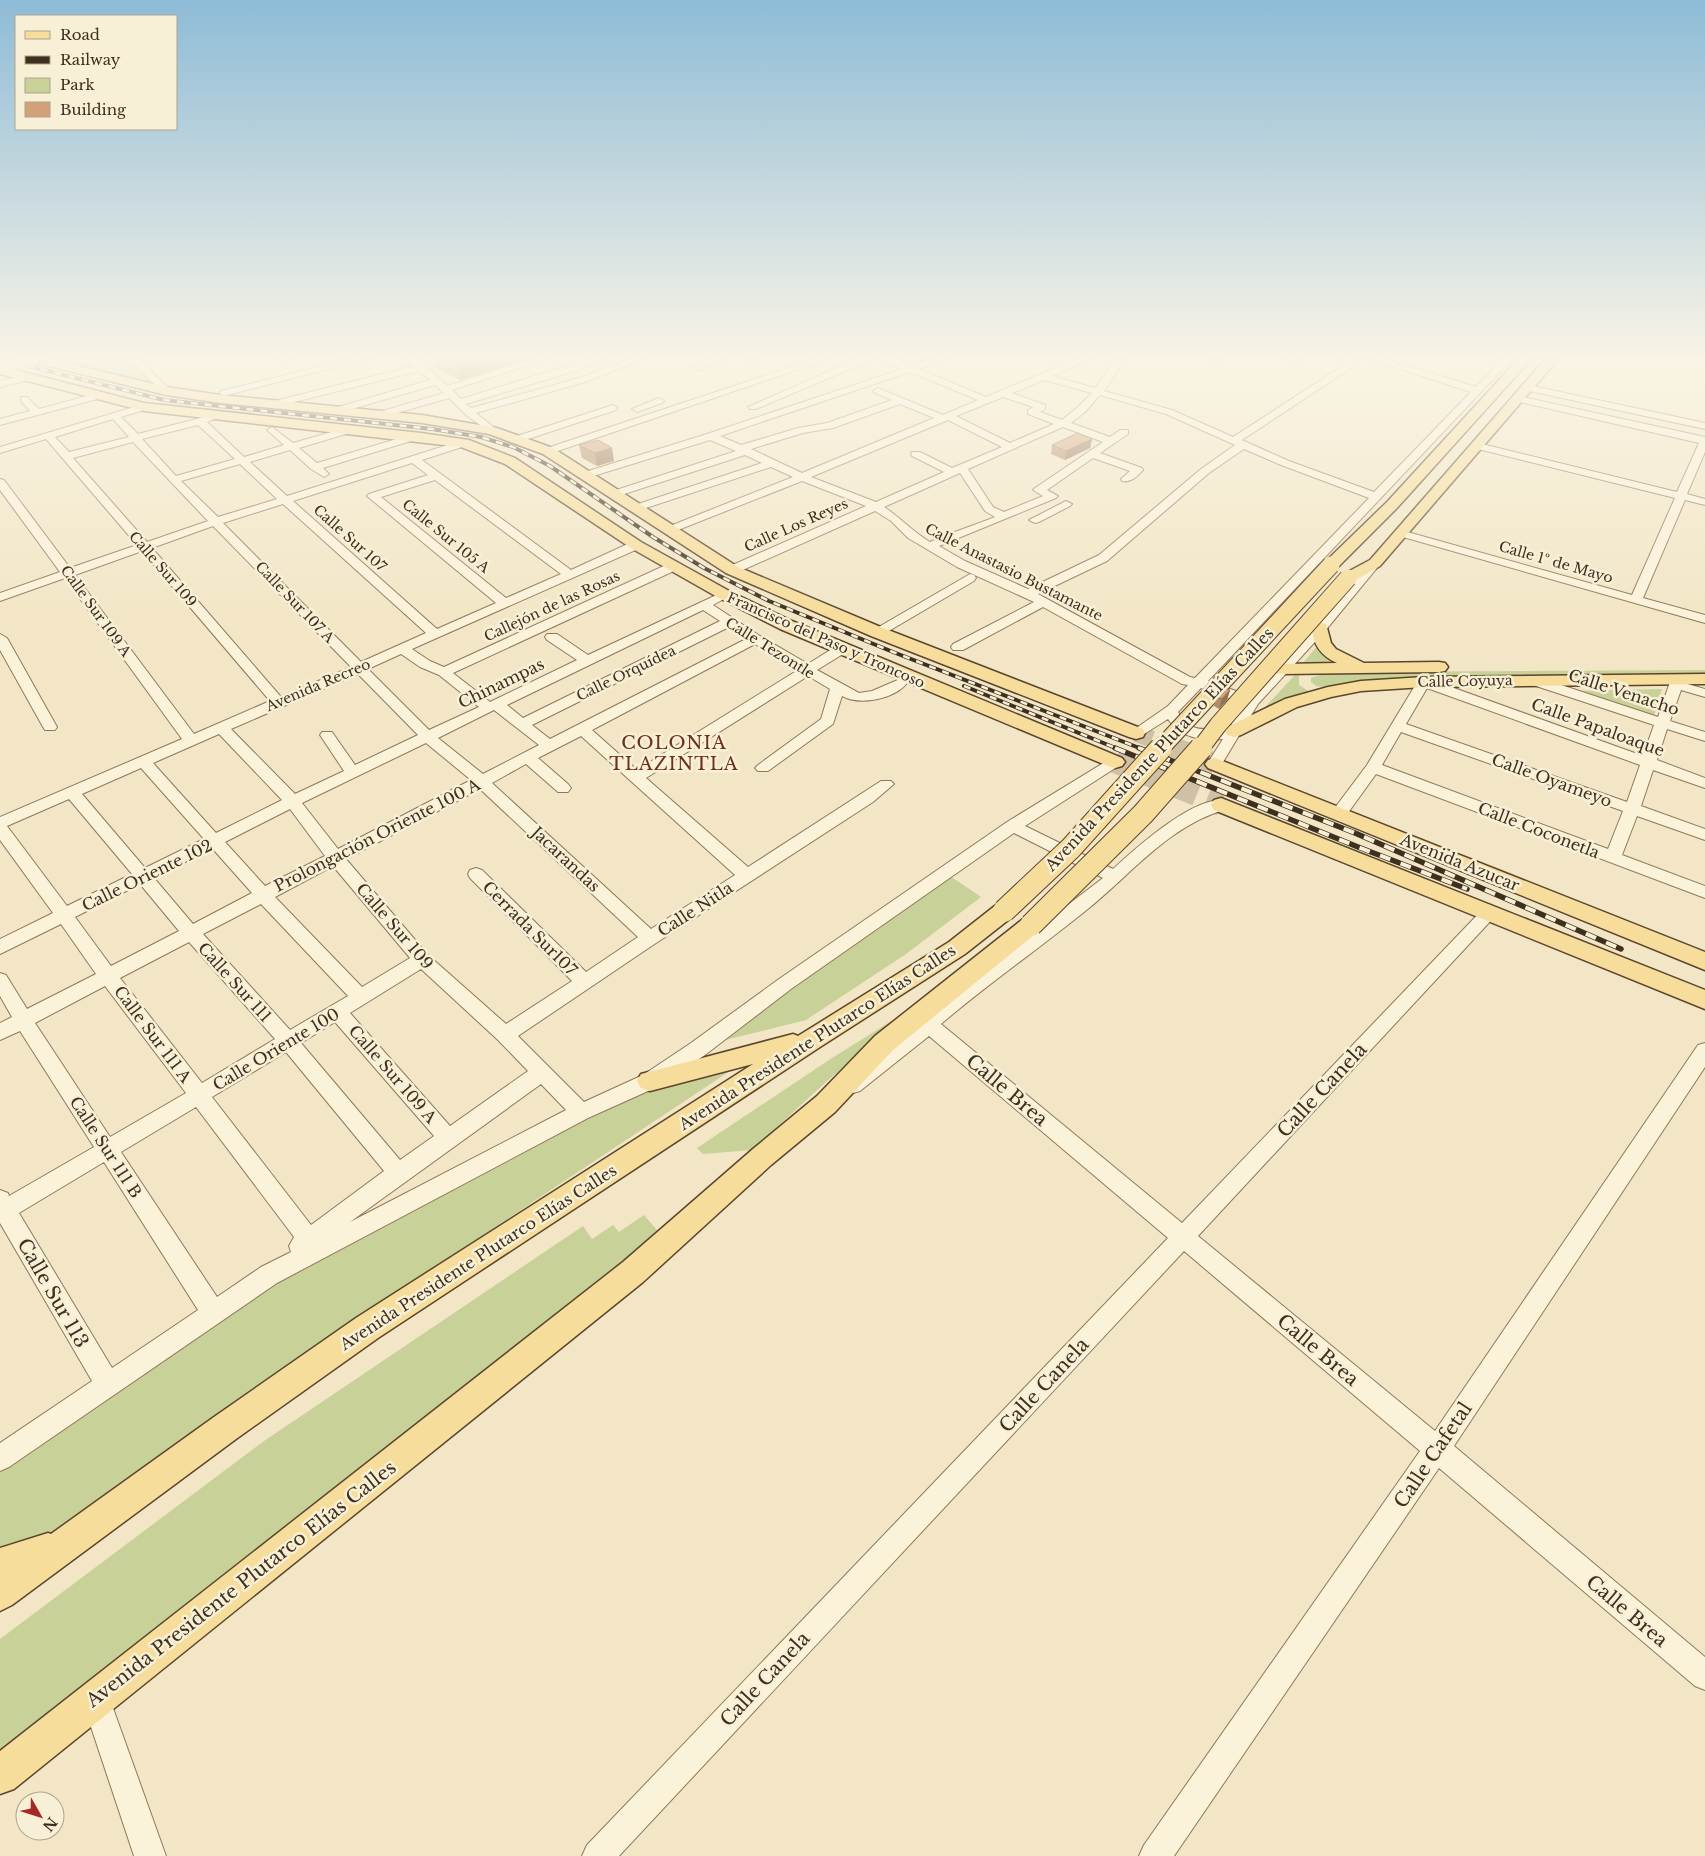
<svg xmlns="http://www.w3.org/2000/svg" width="1705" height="1856" viewBox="0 0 1705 1856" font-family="'Libre Baskerville',serif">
  <rect width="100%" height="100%" fill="#f2e6c6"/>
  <g fill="#c8d198">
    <polygon points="70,356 124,356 162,389 47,363"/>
    <polygon points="1319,644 1342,663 1302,664"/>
    <polygon points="1705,670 1705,677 1330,688 1316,686 1311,682 1311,678 1328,672"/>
    <polygon points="1295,675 1299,675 1299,685 1313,694 1265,707"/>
    <polygon points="1662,689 1654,716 1574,691"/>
    <polygon points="950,876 981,897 906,954 806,1020 705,1045"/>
    <polygon points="914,1007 827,1081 752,1150 703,1154 697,1148 832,1058"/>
    <polygon points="733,1069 298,1358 40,1543 0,1553 0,1465 274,1279 640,1093"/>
    <polygon points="644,1215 661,1235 0,1766 0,1639 264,1441 583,1226 592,1239 613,1225 619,1232"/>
  </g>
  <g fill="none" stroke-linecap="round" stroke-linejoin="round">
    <polyline stroke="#cec1a5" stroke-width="17" stroke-dasharray="17 8" stroke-linecap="butt" points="1136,733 1176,749"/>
    <g stroke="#cec1a5" stroke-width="22" stroke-dasharray="22 11" stroke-linecap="butt">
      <polyline points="1173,748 1215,764"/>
      <polyline points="1115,762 1221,805"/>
    </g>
    <defs>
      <g id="minor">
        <polygon points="126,356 136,356 169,389 169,393 163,393"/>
        <polygon points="272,356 299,356 282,362"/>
        <polygon points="362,356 378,356 224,396 219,393 221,391"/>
        <polygon points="402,356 412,356 422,364 449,356 464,356 428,368 447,386 542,356 557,356 452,390 461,399 599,356 613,356 575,371 466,404 471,408 579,378 638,356 651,356 585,382 476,413 496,429 496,433 492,434 465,414 449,398 379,418 374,415 376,413 444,393 435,385 338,413 333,410 335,408 430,380 419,371 274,407 269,404 271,402 414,366"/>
        <polygon points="718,356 731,356 700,370 694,370 692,368"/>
        <polygon points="749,356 762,356 751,362 746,359"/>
        <polygon points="824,356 838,356 552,453 548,454 543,451 544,449"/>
        <path d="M 864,356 L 888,356 L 911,366 L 939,356 L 953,356 L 919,369 L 986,397 L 1084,356 L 1097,356 L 1052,376 L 1095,388 L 1118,356 L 1127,356 L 1104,391 L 1172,410 L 1233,437 L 1344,365 L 1345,356 L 1354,356 L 1351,368 L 1242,440 L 1289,461 L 1374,492 L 1471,392 L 1361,356 L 1375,356 L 1476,387 L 1506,356 L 1515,356 L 1208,681 L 1250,696 L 1315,625 L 1371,560 L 1375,559 L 1381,563 L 1325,631 L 1258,704 L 1220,767 L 1210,767 L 1207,764 L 1223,739 C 1203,741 1180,738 1168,719 L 1141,736 L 1131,736 L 1129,733 L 1168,706 L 1188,685 L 1182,684 L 1043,607 L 963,650 L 953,650 L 951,647 L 953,644 L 1034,602 L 957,567 L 908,538 L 891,521 L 875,511 L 736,573 L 728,573 L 726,570 L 728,567 L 866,506 L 802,481 L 673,532 L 669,533 L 663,530 L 665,528 L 793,477 L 771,467 L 640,510 L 636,511 L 630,508 L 632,506 L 762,463 L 745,455 L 618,496 L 614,497 L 608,494 L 610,492 L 736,451 L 710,440 L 590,477 L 582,477 L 581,475 L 582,473 L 707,434 L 902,369 L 876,358 L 756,409 L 750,409 L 748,407 ZM 910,372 L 978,400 L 943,415 L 878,388 L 873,391 L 875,393 L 892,400 L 827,423 L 798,428 L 741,445 L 720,436 ZM 1044,380 L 1092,393 L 1078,407 L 1062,420 L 1040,412 L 1045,409 L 1045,405 L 1012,393 ZM 1100,395 L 1166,414 L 1235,445 L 1201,469 L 1099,555 L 1028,589 L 965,561 L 939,546 L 1056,498 L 1058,496 L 1047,490 L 1093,458 L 1130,471 L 1121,479 L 1122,481 C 1130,483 1138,476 1143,470 L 1142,468 L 1100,453 L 1128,434 L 1128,430 L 1120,430 L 1110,437 L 1071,423 L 1085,412 ZM 1003,397 L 1033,407 L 1028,410 L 1028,414 L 1054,424 L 1010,443 L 956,416 ZM 900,404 L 934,418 L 802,473 L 751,449 L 803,433 L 833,428 ZM 948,420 L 1002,447 L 952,468 L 920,452 L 912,452 L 911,454 L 912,456 L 944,472 L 876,502 L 811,477 ZM 1063,427 L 1103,442 L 1035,488 L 1033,490 L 1043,496 L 1004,512 L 993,507 L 968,469 ZM 1244,449 L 1281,465 L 1369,498 L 1195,678 L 1190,677 L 1038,594 L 1107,561 L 1209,473 ZM 960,473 L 985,511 L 995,517 C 973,526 952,532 930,542 C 913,532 901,518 884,507 ZM 1201,688 L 1244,704 L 1228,730 C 1204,725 1196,738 1178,712 Z"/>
        <polygon points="1215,356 1226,356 1216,363 1211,360"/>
        <polygon points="1278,356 1307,356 1295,363"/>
        <polygon points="26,375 29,376 29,380 0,387 0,381"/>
        <polygon points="1528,385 1705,423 1705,429 1525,390 1523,388"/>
        <polygon points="98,393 103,396 101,398 0,425 0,419 30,411 21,401 21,397 27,397 39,409"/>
        <polygon points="1518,396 1705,437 1705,452 1687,494 1705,499 1705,505 1685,500 1643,598 1705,615 1705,623 1396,535 1394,533 1396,531 1404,531 1632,595 1675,498 1474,448 1473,446 1478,443 1677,492 1699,443 1515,401 1515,397"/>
        <polygon points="659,398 664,401 662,403 637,412 632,409"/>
        <path d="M 144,404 L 147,405 L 147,409 L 121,417 L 138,434 L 212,415 L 217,418 L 207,422 L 244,457 L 284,445 L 267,430 L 272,427 L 293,443 L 342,429 L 346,430 L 346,434 L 299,448 L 317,463 L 403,437 L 407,436 L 412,439 L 411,441 L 323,468 L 329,474 L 324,477 L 311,469 L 290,450 L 250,462 L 287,496 L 460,441 L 468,441 L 469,443 L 468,445 L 422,460 L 571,570 L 632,542 L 640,542 L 642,545 L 640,548 L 412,649 L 430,661 L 444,667 L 668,564 L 676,564 L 678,567 L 676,570 L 453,673 L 490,702 L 577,660 L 547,640 L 545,637 L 547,634 L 557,634 L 588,655 L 725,591 L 731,595 L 713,605 L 760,636 L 808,664 L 838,645 L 848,645 L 850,648 L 848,651 L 817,670 L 859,693 L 872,691 L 900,679 L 907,683 C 895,699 859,706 842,696 L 833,724 L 768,771 L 758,771 L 755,768 L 758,765 L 821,719 L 830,689 L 808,676 L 646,778 L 748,867 L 881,781 L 891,781 L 894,784 L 873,802 L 656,943 L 518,1036 L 584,1102 L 643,1075 L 691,1043 L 779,979 L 1007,822 L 1110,759 L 1120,759 L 1123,762 L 1120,765 L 1025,826 L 1113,869 C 1135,849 1196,793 1227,801 L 1229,805 L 1227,809 C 1171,824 1132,873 1089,908 C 1040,948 989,983 941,1024 L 1182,1223 L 1483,909 L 1489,907 L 1495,909 L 1498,913 L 1198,1236 L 1435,1431 L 1698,1045 L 1705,1043 L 1705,1067 L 1454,1446 L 1705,1657 L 1705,1690 L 1695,1686 L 1439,1468 L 1174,1856 L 1139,1856 L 1144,1845 L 1420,1451 L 1184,1251 L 619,1856 L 582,1856 L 587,1845 L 1168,1238 L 929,1036 L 860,1091 L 853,1093 L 846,1091 L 843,1085 L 846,1079 L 878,1056 L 971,979 L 1103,878 L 1014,833 L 791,989 L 705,1055 L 657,1087 L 588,1118 L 277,1283 L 9,1467 L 0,1471 L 0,1443 L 92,1381 L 0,1223 L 0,1190 L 8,1193 L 9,1196 L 94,1147 L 20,1031 L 0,1040 L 0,1023 L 12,1017 L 0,996 L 0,973 L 6,975 L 27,1009 L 96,974 L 61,924 L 0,954 L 0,939 L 53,913 L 0,840 L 0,817 L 182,739 L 65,578 L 0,601 L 0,593 L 60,572 L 0,490 L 0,479 L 4,480 L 70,568 L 137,545 L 46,439 L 0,453 L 0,447 ZM 113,419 L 129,437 L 69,452 L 55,437 ZM 198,425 L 235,459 L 176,476 L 142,439 ZM 133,442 L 208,521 L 147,542 L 73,458 ZM 412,463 L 428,475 L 369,494 L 367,496 L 496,603 L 437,629 L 293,501 ZM 240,464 L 277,499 L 218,517 L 181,481 ZM 435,480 L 561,574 L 506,598 L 381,497 ZM 283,504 L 426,633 L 361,662 L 223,523 ZM 213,526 L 351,667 L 281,697 L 152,548 ZM 142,551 L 270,701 L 194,734 L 75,575 ZM 703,610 L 720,621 L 523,718 L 507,705 ZM 729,627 L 746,639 L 550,739 L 532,725 ZM 755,644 L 798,670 L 637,770 L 592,730 ZM 401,654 L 420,667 L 439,675 L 479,707 L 429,730 L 368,669 ZM 358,674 L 418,735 L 355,765 L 332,732 L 322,732 L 320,735 L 344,771 L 295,794 L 231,729 ZM 494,710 L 539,745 L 483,774 L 438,738 ZM 219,734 L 282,800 L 216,833 L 153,763 ZM 581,736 L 735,875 L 651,929 L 492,783 L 526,764 L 558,792 L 568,792 L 571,788 L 568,784 L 538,758 ZM 426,743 L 471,780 L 338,849 L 302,803 ZM 141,768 L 204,839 L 145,868 L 82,794 ZM 480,789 L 638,937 L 586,972 L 482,870 L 476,868 L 470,870 L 468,874 L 470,878 L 572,981 L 506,1024 L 428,955 L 346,859 ZM 69,799 L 132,874 L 67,906 L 7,826 ZM 290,809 L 325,856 L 265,886 L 225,842 ZM 212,848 L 252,893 L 193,924 L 154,878 ZM 333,866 L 410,958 L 362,987 L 275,897 ZM 140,884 L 179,931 L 111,966 L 75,917 ZM 261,904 L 348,996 L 290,1030 L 203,934 ZM 189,942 L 275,1039 L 202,1083 L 120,978 ZM 421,969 L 498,1040 L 528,1071 L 450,1126 L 350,1013 ZM 105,986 L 186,1093 L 110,1137 L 35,1023 ZM 335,1022 L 434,1136 L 400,1160 L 301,1043 ZM 286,1052 L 384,1171 L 311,1225 L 212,1097 ZM 541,1084 L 566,1110 L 350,1222 ZM 196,1107 L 294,1237 L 289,1246 L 291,1252 L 261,1267 L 217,1297 L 121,1152 ZM 104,1162 L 198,1310 L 112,1368 L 19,1213 Z"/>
        <polygon points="613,405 618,408 616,410 522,441 518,442 513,439 514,437"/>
        <polygon points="1066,501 1072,504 1070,506 1039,522 1035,523 1029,520"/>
        <polygon points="970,574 974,575 976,578 974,581 882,635 872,635 870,632"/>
        <polygon points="0,634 7,638 57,727 55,730 45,730 43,727 0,650"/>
        <path d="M 1678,675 L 1683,676 L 1685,679 L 1684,683 L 1705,689 L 1705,697 L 1681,690 L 1670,721 L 1705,732 L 1705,741 L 1667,729 L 1657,760 L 1705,778 L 1705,788 L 1653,770 L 1641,806 L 1705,829 L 1705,840 L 1637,816 L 1622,855 L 1705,886 L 1705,898 L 1376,774 L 1345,817 L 1339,818 L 1333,817 L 1331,813 L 1367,765 L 1419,679 L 1429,679 L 1643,756 L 1654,725 L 1527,683 L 1525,680 L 1532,676 L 1537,677 L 1658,717 L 1671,679 ZM 1427,688 L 1640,765 L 1627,802 L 1406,724 ZM 1401,732 L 1623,811 L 1608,849 L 1382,765 Z"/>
        <polygon points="95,1683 105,1687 109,1697 166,1856 134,1856 81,1697 85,1687"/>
      </g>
      <g id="major">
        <polygon points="15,356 36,356 166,387 221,395 422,415 497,428 553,448 738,567 883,628 1143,729 1145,733 1143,737 1136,739 1129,737 871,636 726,573 543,454 489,434 422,423 221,403 166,395 17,358"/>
        <polygon points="1521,356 1534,356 1397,508 1337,568 1325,568 1323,565 1325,562 1387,502"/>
        <polygon points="1548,356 1561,356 1380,566 1354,581 1342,581 1340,578 1342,575 1370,560"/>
        <polygon points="0,366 144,403 421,433 469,440 515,458 641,542 731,592 792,621 1122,758 1125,762 1122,766 1115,768 1108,766 780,629 719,598 631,548 505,464 461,447 144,411 0,374"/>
        <path d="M 1320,623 L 1326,624 L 1331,643 L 1336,649 L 1364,663 L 1439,662 L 1445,663 L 1448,667 L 1445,671 L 1439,672 L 1282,674 L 1276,673 L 1273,669 L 1276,665 L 1282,664 L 1337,663 C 1321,656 1313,645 1312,628 L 1314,624 Z"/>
        <polygon points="1705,674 1705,684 1424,687 1361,691 1331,697 1297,707 1241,735 1234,737 1227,735 1225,731 1227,727 1285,699 1328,687 1361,681 1424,677"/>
        <polygon points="1215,758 1705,952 1705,970 1208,768 1205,764 1208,760"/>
        <polygon points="1221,798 1705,990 1705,1009 1214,810 1211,805 1214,800"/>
        <polygon points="1004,903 1012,905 1015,911 1012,917 965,954 820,1047 378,1338 236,1439 12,1605 0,1611 0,1548 48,1533 51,1534 214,1417 356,1318 753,1064 650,1091 641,1088 637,1081 641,1074 793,1034 798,1036 949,942 996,905"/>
        <polygon points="1031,917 1039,919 1042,925 1039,931 893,1050 835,1112 771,1165 643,1282 14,1789 0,1794 0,1751 623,1262 753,1149 817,1096 875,1036 1023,919"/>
      </g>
    </defs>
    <use href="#minor" stroke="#8f785a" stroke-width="2"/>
    <use href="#major" stroke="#5c452e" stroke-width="3"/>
    <use href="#minor" fill="#fbf2da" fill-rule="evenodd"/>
    <use href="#major" fill="#f6dd9c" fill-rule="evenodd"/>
    <defs>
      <g id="rail-far1">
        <polyline points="0,359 164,400 432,429 481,437 513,447 550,466 653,537 704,568 769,601 893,652 1142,749"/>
        <polyline points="964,686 1118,749"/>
      </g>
      <g id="rail">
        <polyline points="1115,748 1358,847 1467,889"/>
        <polyline points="1139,748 1355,833 1621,949"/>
      </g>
    </defs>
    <use href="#rail-far1" stroke="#3e2f1f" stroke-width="4"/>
    <use href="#rail" stroke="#3e2f1f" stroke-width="5.5"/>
    <use href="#rail-far1" stroke="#f8f0d6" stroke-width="2.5" stroke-dasharray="7" stroke-linecap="butt"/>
    <use href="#rail" stroke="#f8f0d6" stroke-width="4" stroke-dasharray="11" stroke-linecap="butt"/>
    <defs>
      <polyline id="minor-bridge" points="0,368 47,356"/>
      <g id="major-bridge-far1">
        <polyline points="1160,749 1331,565"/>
        <polyline points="1200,749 1218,725 1348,578"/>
      </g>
      <g id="major-bridge">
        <polyline points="1004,911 1071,848 1161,748"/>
        <polyline points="1031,925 1143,814 1201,748"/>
      </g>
    </defs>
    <use href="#minor-bridge" stroke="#8f785a" stroke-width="11" stroke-linecap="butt"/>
    <use href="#major-bridge-far1" stroke="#5c452e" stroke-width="19" stroke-linecap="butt"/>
    <use href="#major-bridge" stroke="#5c452e" stroke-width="24" stroke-linecap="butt"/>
    <use href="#minor-bridge" stroke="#fbf2da" stroke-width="10"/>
    <use href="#major-bridge-far1" stroke="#f6dd9c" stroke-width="17"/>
    <use href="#major-bridge" stroke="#f6dd9c" stroke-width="22"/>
  </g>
  <g fill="#b58a68">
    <polygon points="432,356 537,356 460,380 435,368"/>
    <polygon points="1092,439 1090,448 1065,460 1051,454 1052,445"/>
    <polygon points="579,445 614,461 597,466 582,458"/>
    <polygon points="1230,690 1227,700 1219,709 1214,706 1216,697"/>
  </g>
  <g fill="#937155">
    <polygon points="480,356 537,356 460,380 456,363"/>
    <polygon points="1092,439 1090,448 1065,460 1066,451"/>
    <polygon points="612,448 614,461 597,466 595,453"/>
    <polygon points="1230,690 1227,700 1219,709 1222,699"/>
  </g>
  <g fill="#d2a179" stroke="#937155">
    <polygon points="442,356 480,356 456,363"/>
    <polygon points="1078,433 1092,439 1066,451 1052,445"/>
    <polygon points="598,440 612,448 595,453 579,445"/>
    <polygon points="1225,688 1230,690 1222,699 1216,697"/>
  </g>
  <linearGradient id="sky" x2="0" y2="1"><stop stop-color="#8ebbd7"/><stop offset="0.58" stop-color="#f9f4e5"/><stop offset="1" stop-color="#f9f4e5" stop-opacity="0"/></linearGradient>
  <rect width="1705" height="616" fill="url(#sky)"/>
  <g text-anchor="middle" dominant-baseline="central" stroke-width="5" stroke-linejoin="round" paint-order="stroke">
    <g font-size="14" fill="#3e2f1f" stroke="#f8f0d6">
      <text transform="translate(796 525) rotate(-24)">Calle Los Reyes</text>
      <text transform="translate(446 536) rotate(39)">Calle Sur 105 A</text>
      <text transform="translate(350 538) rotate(42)">Calle Sur 107</text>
      <text transform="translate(1556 562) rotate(16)">Calle 1º de Mayo</text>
      <text transform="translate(163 569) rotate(49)">Calle Sur 109</text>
      <text transform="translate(1014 572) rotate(27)">Calle Anastasio Bustamante</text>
      <text transform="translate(295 602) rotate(46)">Calle Sur 107 A</text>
      <text transform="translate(552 606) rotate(-25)">Callejón de las Rosas</text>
      <text transform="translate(96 611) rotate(54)">Calle Sur 109 A</text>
      <text transform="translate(826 640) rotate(24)">Francisco del Paso y Troncoso</text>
      <text transform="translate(770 648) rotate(32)">Calle Tezontle</text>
      <text transform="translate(626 673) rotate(-26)">Calle Orquídea</text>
      <text transform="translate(1465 681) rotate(-1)">Calle Coyuya</text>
      <text transform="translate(318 685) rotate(-23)">Avenida Recreo</text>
    </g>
    <g font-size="16" fill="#3e2f1f" stroke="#f8f0d6">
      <text transform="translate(501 683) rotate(-26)">Chinampas</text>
      <text transform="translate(1624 692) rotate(18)">Calle Venacho</text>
      <text transform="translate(1598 727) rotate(20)">Calle Papaloaque</text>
      <text transform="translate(1159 749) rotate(-47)">Avenida Presidente Plutarco Elías Calles</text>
      <text transform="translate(1552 780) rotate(20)">Calle Oyameyo</text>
      <text transform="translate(1539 830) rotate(21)">Calle Coconetla</text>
      <text transform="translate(377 835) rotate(-27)">Prolongación Oriente 100 A</text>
      <text transform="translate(566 859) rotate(43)">Jacarandas</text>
      <text transform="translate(1460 862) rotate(22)">Avenida Azucar</text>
      <text transform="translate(147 875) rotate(-26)">Calle Oriente 102</text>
      <text transform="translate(695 909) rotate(-33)">Calle Nitla</text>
      <text transform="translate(395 926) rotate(49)">Calle Sur 109</text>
      <text transform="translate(530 928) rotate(45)">Cerrada Sur107</text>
      <text transform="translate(235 982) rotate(48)">Calle Sur 111</text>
      <text transform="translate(153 1034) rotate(53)">Calle Sur 111 A</text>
      <text transform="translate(817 1037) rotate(-33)">Avenida Presidente Plutarco Elías Calles</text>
      <text transform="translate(276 1049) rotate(-31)">Calle Oriente 100</text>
      <text transform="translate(393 1074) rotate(49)">Calle Sur 109 A</text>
      <text transform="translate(106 1147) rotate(57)">Calle Sur 111 B</text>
      <text transform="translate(478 1257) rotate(-33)">Avenida Presidente Plutarco Elías Calles</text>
    </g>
    <g font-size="18" letter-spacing="1" fill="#6e2f1b" stroke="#f8f0d6">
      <text x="674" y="743">COLONIA<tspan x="674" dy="21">TLAZINTLA</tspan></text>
    </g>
    <g font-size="19" fill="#3e2f1f" stroke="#f8f0d6">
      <text transform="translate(1007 1090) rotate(40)">Calle Brea</text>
      <text transform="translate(1322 1090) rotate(-47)">Calle Canela</text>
      <text transform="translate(53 1293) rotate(60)">Calle Sur 113</text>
      <text transform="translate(1318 1350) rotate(40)">Calle Brea</text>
      <text transform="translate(1044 1385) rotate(-47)">Calle Canela</text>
      <text transform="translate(1433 1455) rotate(-56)">Calle Cafetal</text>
      <text transform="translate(241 1584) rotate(-38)">Avenida Presidente Plutarco Elías Calles</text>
      <text transform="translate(1627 1611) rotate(40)">Calle Brea</text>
      <text transform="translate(765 1679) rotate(-47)">Calle Canela</text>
    </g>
  </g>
  <rect x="15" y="15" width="162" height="115" fill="#f8f0d6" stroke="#aea38d"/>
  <rect x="25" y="31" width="25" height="8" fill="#f6dd9c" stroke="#aea38d"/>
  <text x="60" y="40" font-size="15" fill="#3e2f1f">Road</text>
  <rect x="25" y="56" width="25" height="8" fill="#3e2f1f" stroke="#aea38d"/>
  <text x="60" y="65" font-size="15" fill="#3e2f1f">Railway</text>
  <rect x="25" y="78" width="25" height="15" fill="#c8d198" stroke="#aea38d"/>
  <text x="60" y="90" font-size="15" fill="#3e2f1f">Park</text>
  <rect x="25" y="102" width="25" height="15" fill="#d2a179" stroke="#aea38d"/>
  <text x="60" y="115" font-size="15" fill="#3e2f1f">Building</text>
  <g transform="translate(40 1816) rotate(129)"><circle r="24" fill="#f8f0d6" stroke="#aea38d"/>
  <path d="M0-4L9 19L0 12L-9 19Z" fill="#a22925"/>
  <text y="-8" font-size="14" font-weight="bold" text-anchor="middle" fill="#3e2f1f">N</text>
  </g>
</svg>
